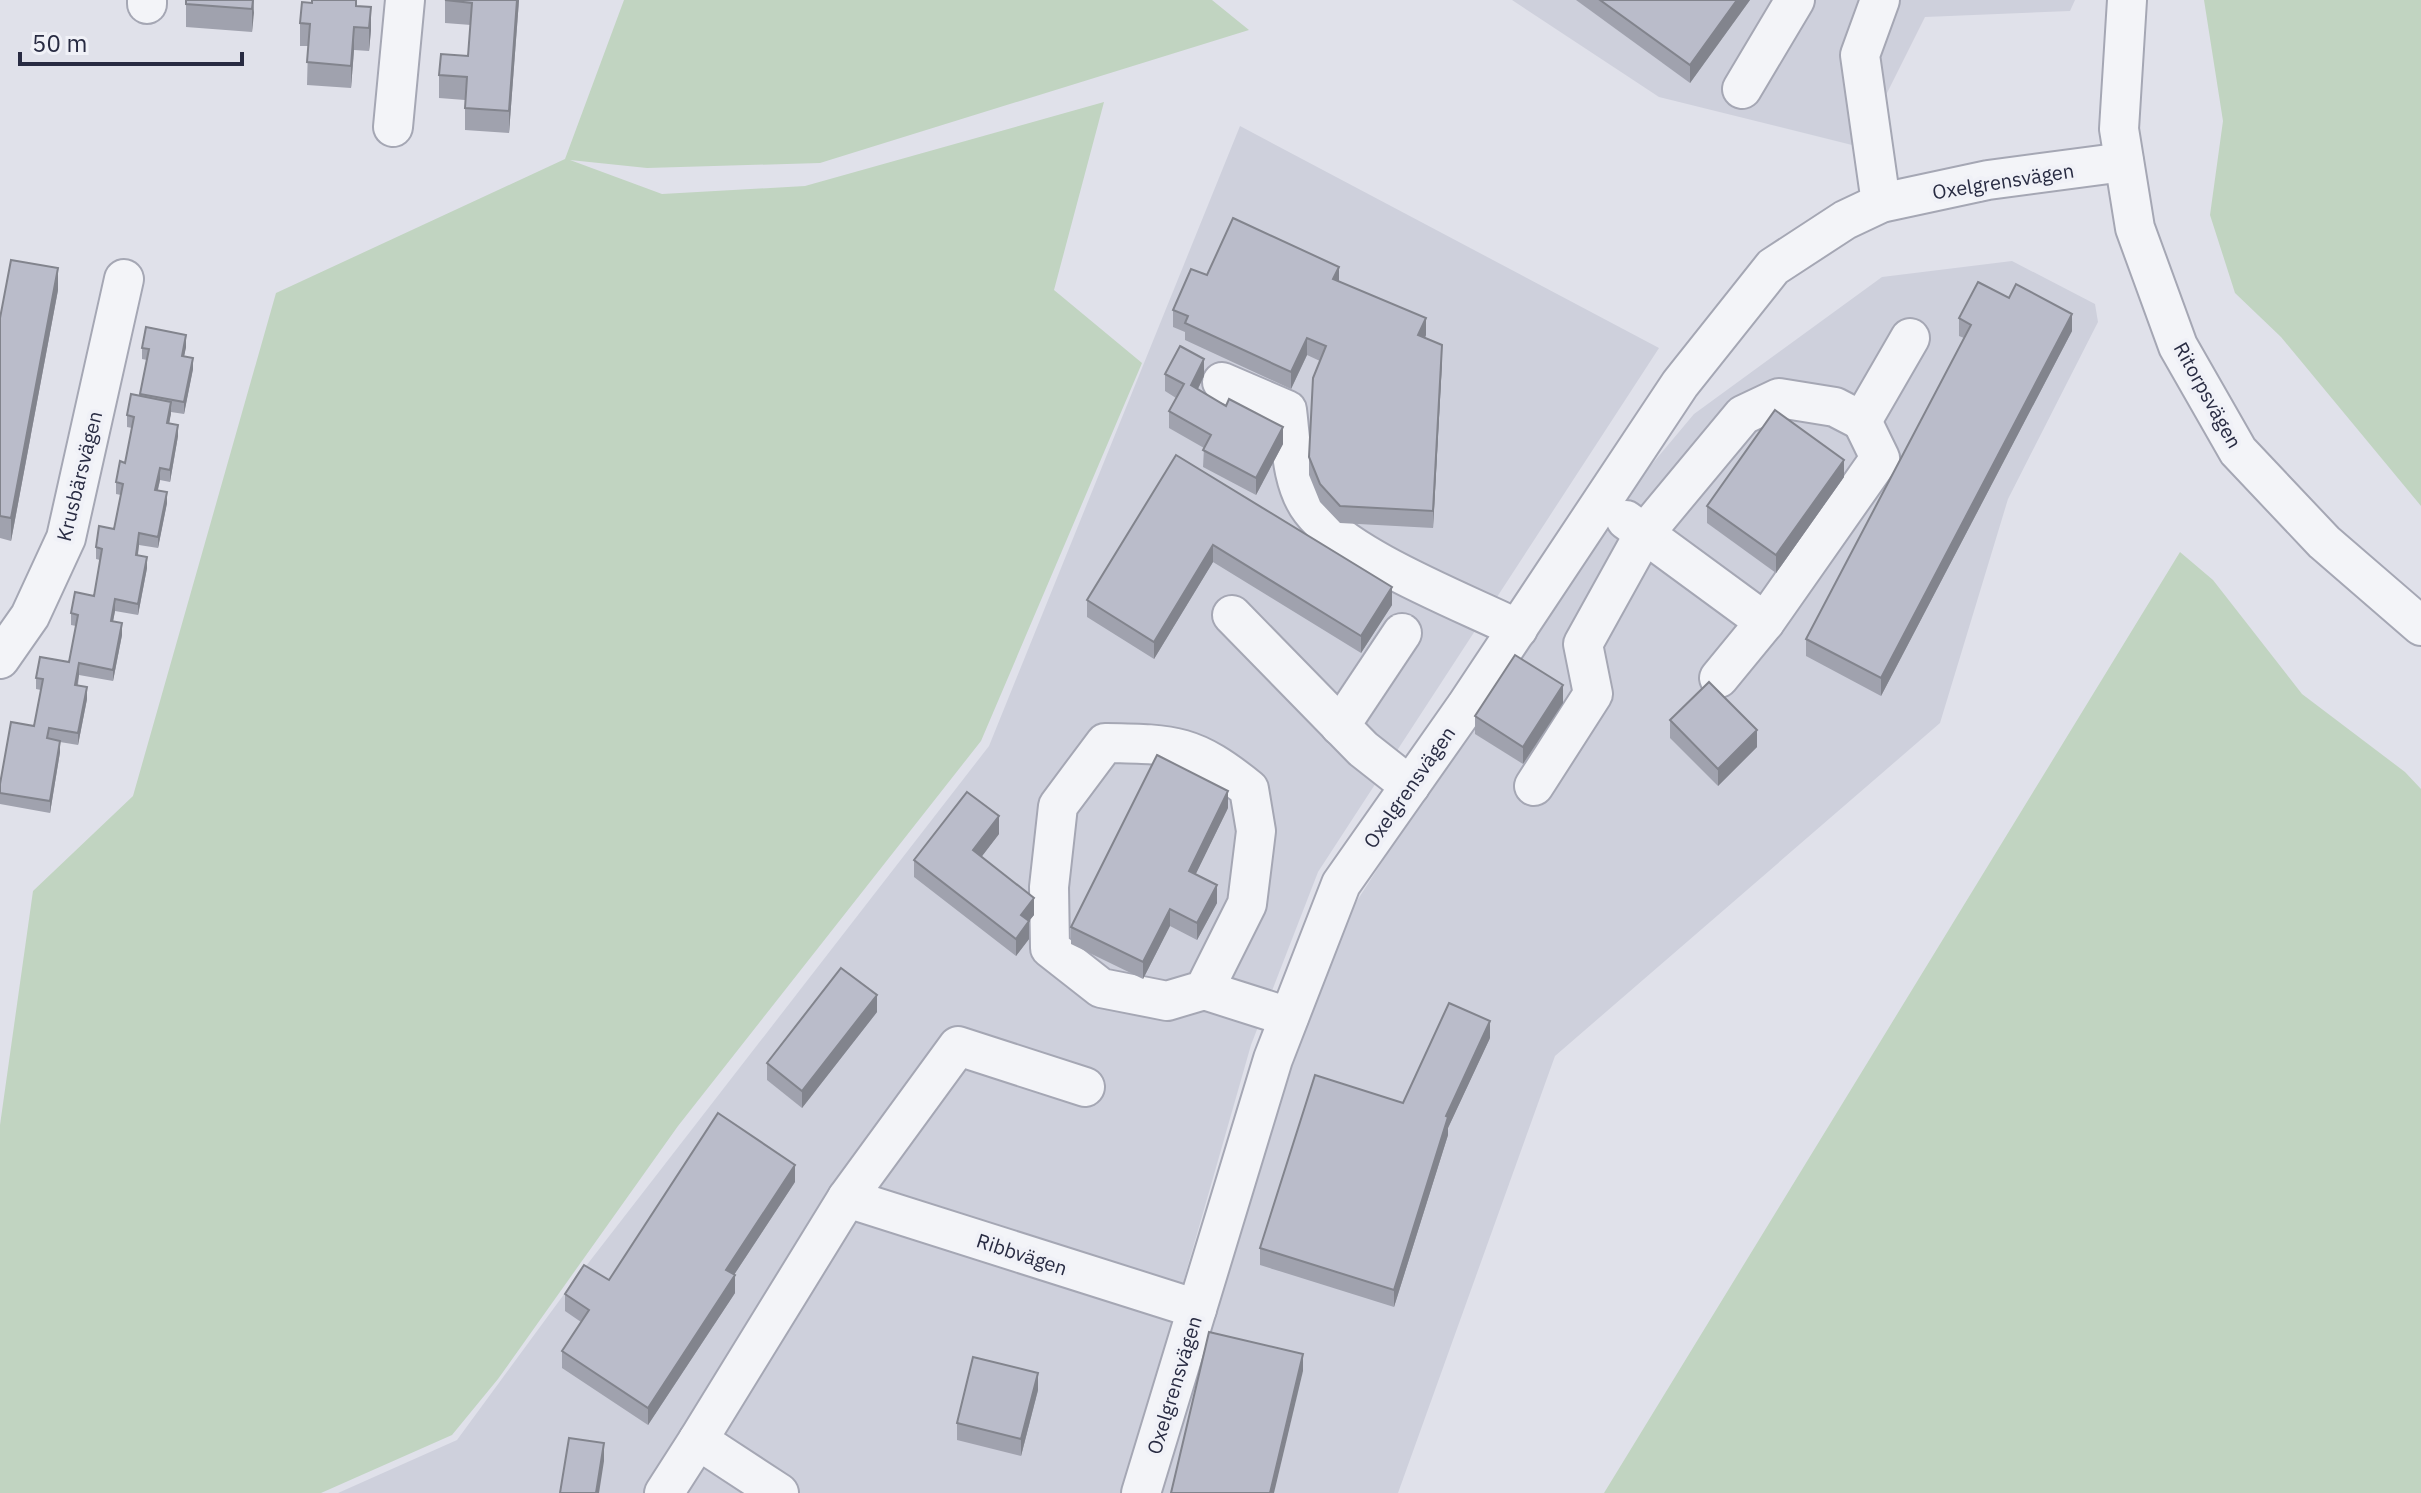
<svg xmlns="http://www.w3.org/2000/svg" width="2421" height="1493" viewBox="0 0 2421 1493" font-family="'IBM Plex Sans',sans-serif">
  <rect width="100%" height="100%" fill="#e0e1ea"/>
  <g fill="#ced0dc">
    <polygon points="1512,0 2075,0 2070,11 1925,17 1860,147 1659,97"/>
    <polygon points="1240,126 1659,348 1318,872 1251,1045 1123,1493 338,1493 457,1440 562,1297 989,746"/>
    <polygon points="2012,261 2095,304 2098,322 2008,499 1940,723 1555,1056 1398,1493 1157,1493 1253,1156 1353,907 1590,538 1694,414 1882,277"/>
  </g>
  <g fill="#c1d4c1">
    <polygon points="624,0 1212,0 1249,30 820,163 647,168 570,160 662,194 805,186 1104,102 1054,290 1142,363 981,741 678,1126 498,1379 452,1435 321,1493 0,1493 0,1125 33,891 133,796 276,293 565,159"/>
    <polygon points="2204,0 2421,0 2421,506 2281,337 2235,293 2210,215 2223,121"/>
    <polygon points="2180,552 2213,580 2302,694 2405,772 2421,789 2421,1493 1604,1493"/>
  </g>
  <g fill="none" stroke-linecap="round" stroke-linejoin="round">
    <defs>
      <g id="minor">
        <polyline points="1880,0 1860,55 1881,203"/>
        <polyline points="2127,0 2119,129 2135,228 2178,346 2238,451 2324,542 2421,626"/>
        <polyline points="147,4 147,0"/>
        <polyline points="1742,89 1795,0"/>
        <polyline points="393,127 405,0"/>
        <path d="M 1222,382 L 1287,410 C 1291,441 1291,484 1311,510 C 1346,557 1463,602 1518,629"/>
        <polyline points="1626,520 1765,622 1719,678"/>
        <polyline points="1232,615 1363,749 1410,786"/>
        <polyline points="1765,622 1880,458 1862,421"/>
        <polyline points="0,659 30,616 66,538 124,279"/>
        <polyline points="1340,726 1402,633"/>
        <polyline points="1534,786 1593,694 1583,644 1644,534 1743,415 1779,398 1835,407 1862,421 1910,338"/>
        <path d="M 1204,990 L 1167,1001 L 1101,988 L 1050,948 L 1049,887 L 1058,806 L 1105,743 C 1175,744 1193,744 1249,789 L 1256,831 L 1247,904 L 1204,990 L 1289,1017"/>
        <polyline points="847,1198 1197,1309"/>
        <polyline points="664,1493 698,1440"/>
        <polyline points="779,1493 698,1440 847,1198 958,1046 1085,1087"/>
        <polyline points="1141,1493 1273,1059 1341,884 1466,706 1680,384 1773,267 1845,220 1881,203 1988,180 2124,162"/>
      </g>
    </defs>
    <use href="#minor" stroke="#a5a7b4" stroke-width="42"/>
    <use href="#minor" stroke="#f3f4f8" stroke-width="38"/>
  </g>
  <g fill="#a0a2ae">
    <polygon points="186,0 254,0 252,32 186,27"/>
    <polygon points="445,0 519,0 509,133 465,130 465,100 439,98 439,75 468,56 471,25 445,23"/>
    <polygon points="1576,0 1750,0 1690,83"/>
    <polygon points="312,3 358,6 371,30 369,51 354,50 351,88 307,85 308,46 300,46 300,23"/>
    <polygon points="1207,275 1339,281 1426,335 1425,338 1442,362 1433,528 1340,523 1320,502 1309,475 1309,457 1320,361 1307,355 1291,389 1185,340 1185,332 1173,327 1173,310"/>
    <polygon points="58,290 11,541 0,538 0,318"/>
    <polygon points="1959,318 2072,331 1881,696 1806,656 1806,639 1964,338 1959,336"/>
    <polygon points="186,347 184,356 193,369 184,414 171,412 169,423 178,436 170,482 160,480 158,490 167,503 158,548 139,545 138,555 147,568 138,615 115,611 113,621 122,635 113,681 79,675 78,685 87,699 78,745 60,742 60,752 50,813 0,804 0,784 34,726 41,690 36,689 36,678 69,662 76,626 71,625 71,613 94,596 100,560 96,559 96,547 114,529 121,495 116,494 116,482 125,463 132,428 127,427 127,415 140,396 147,360 142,359 142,348"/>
    <polygon points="1165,374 1204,376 1198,389 1283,444 1256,495 1203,467 1204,448 1169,428 1169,411 1176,398 1165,391"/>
    <polygon points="1176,455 1392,605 1361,653 1213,562 1154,659 1087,617 1087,600"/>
    <polygon points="1844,477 1776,573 1707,523 1707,506"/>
    <polygon points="1563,703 1523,764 1475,734 1475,716"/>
    <polygon points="1670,720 1757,747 1718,786 1670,738"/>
    <polygon points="1228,808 1195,875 1217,903 1197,940 1170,926 1143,979 1071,944 1071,927"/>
    <polygon points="999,834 981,857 1034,915 1029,921 1029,939 1016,956 914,877 914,860"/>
    <polygon points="877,1012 802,1108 767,1080 767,1063"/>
    <polygon points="1490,1038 1448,1128 1448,1135 1394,1307 1260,1265 1260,1248 1403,1103"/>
    <polygon points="795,1182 734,1275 735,1293 648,1425 562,1368 562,1351 581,1322 565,1311 565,1294 609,1280"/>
    <polygon points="1038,1390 1021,1456 957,1440 957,1423"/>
  </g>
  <g fill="#82848d">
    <polygon points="253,0 254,13 252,32 252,9"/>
    <polygon points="517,0 519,0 509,133 509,111"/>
    <polygon points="1737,0 1750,0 1690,83 1690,65"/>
    <polygon points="371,7 371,30 369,51 369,28"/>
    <polygon points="354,27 354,50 351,88 351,66"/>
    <polygon points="1339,267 1339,284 1333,279"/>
    <polygon points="58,268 58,290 11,541 11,518"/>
    <polygon points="2072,314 2072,331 1881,696 1881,678"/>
    <polygon points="1426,318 1426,335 1418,352 1418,335"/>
    <polygon points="186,335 186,347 182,367 182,356"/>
    <polygon points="1307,338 1307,355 1291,389 1291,372"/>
    <polygon points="1442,345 1442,362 1433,528 1433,511"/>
    <polygon points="193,358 193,369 184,414 184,402"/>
    <polygon points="1204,359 1204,376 1191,403 1191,385"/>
    <polygon points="171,402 171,414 167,434 167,423"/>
    <polygon points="178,425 178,436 170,482 170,470"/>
    <polygon points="1283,427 1283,444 1256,495 1256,478"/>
    <polygon points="1844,460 1844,477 1776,573 1776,555"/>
    <polygon points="160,468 160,480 155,501 155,490"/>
    <polygon points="167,492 167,503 158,548 158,537"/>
    <polygon points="139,533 139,545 136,566 136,555"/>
    <polygon points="1213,545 1213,562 1154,659 1154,642"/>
    <polygon points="147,557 147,568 138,615 138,604"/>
    <polygon points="1392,587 1392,605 1361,653 1361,636"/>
    <polygon points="115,599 115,611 111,632 111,621"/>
    <polygon points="122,623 122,635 113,681 113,670"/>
    <polygon points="79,663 79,675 75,697 75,685"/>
    <polygon points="1563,685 1563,703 1523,764 1523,747"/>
    <polygon points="87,687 87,699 78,745 78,733"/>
    <polygon points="1757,730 1757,747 1718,786 1718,769"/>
    <polygon points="60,741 60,752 50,813 50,801"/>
    <polygon points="1228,791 1228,808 1189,888 1189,871"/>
    <polygon points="999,816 999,834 973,868 973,850"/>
    <polygon points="1217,885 1217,903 1197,940 1197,923"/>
    <polygon points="1034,898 1034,915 1024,927 1029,921 1029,939 1016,956 1016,939 1021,915"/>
    <polygon points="1170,909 1170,926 1143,979 1143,962"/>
    <polygon points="877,995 877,1012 802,1108 802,1091"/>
    <polygon points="1490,1021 1490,1038 1448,1128 1448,1135 1394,1307 1394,1290 1446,1116"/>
    <polygon points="795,1165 795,1182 726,1287 726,1270"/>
    <polygon points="735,1275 735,1293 648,1425 648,1408"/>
    <polygon points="1303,1354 1303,1371 1274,1493 1270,1493"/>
    <polygon points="1038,1373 1038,1390 1021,1456 1021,1439"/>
    <polygon points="604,1443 604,1461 599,1493 596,1493"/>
  </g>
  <g fill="#babcca" stroke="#82848d" stroke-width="2">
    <polygon points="186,0 253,0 252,9 186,4"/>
    <polygon points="312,0 356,0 356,6 371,7 369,28 354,27 351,66 307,62 310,24 300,23 302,2 312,3"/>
    <polygon points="445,0 517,0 509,111 465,108 467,77 439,75 441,54 468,56 472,3"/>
    <polygon points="1600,0 1737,0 1690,65"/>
    <polygon points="1233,218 1339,267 1333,279 1426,318 1418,335 1442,345 1433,511 1340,506 1320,484 1309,457 1313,378 1326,346 1307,338 1291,372 1185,323 1188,316 1173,310 1191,269 1207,275"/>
    <polygon points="11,260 58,268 11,518 0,516 0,318"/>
    <polygon points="1978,282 2009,298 2016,284 2072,314 1881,678 1806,639 1971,325 1959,318"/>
    <polygon points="146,327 186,335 182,356 193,358 184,402 140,394 149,349 142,348"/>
    <polygon points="1180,346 1204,359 1191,385 1226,406 1229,399 1283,427 1256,478 1203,450 1211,435 1169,411 1184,384 1165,374"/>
    <polygon points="131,394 171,402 167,423 178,425 170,470 160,468 155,490 167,492 158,537 139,533 136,555 147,557 138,604 115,599 111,621 122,623 113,670 79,663 75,685 87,687 78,733 49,728 47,738 60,741 50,801 0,793 0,784 11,722 34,726 43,679 36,678 40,657 69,662 78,615 71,613 75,592 94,596 102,549 96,547 99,526 114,529 123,484 116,482 120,461 125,463 134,417 127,415"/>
    <polygon points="1775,410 1844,460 1776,555 1707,506"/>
    <polygon points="1176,455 1392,587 1361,636 1213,545 1154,642 1087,600"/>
    <polygon points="1515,655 1563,685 1523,747 1475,716"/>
    <polygon points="1709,682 1757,730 1718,769 1670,720"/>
    <polygon points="1157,755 1228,791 1189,871 1217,885 1197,923 1170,909 1143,962 1071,927"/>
    <polygon points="967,792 999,816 973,850 1034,898 1021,915 1029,921 1016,939 914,860"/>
    <polygon points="841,968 877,995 802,1091 767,1063"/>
    <polygon points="1449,1003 1490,1021 1446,1116 1448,1117 1394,1290 1260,1248 1315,1075 1403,1103"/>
    <polygon points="718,1113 795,1165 726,1270 735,1275 648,1408 562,1351 589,1310 565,1294 584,1265 609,1280"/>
    <polygon points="1209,1332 1303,1354 1270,1493 1171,1493"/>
    <polygon points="973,1357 1038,1373 1021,1439 957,1423"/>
    <polygon points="569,1438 604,1443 596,1493 560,1493"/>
  </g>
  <g text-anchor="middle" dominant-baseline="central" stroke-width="8" stroke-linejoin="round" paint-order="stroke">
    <g font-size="20" fill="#282b42" stroke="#f0f1f7">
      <text transform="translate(2003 181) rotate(-9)">Oxelgrensvägen</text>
      <text transform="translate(2208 395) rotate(61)">Ritorpsvägen</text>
      <text transform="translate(79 476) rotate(-76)">Krusbärsvägen</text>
      <text transform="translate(1409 787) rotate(-55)">Oxelgrensvägen</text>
      <text transform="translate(1022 1254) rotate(18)">Ribbvägen</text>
      <text transform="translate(1174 1385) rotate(-73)">Oxelgrensvägen</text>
    </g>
  </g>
  <path d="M20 52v12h222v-12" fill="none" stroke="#282b42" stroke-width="4"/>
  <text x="32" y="52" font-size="24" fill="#282b42" stroke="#f0f1f7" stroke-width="6" paint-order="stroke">50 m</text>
</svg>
